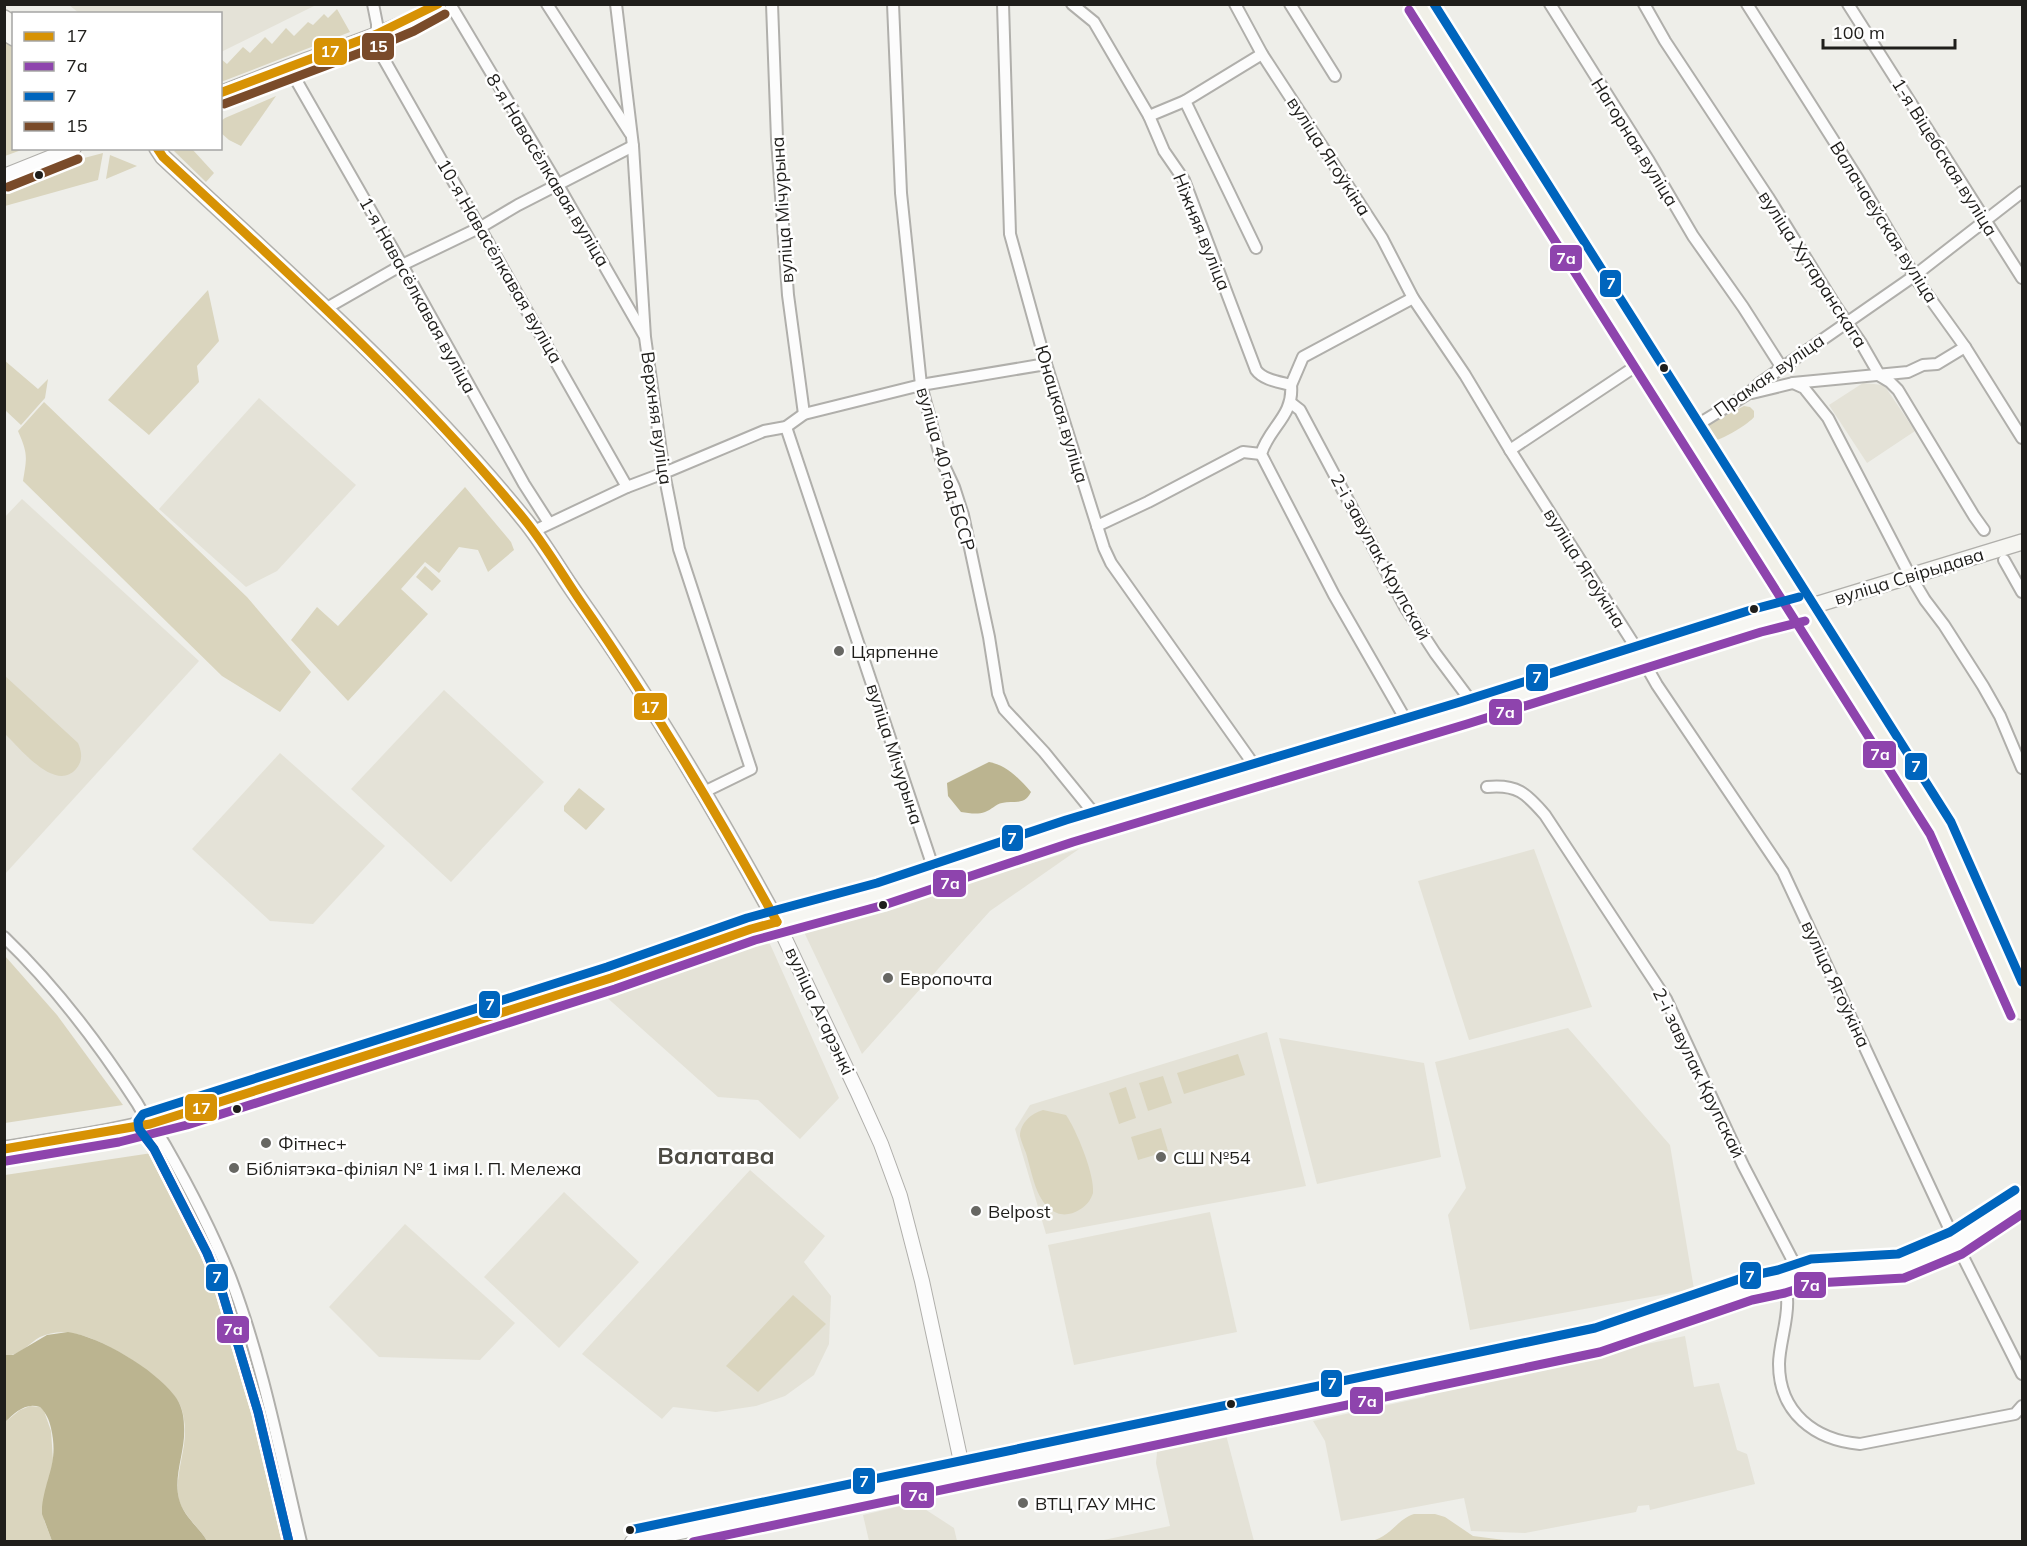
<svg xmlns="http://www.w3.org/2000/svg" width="2027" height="1546" viewBox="0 0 2027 1546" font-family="Mulish,sans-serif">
  <rect width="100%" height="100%" fill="#eeeee9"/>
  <g fill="#e4e2d7">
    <polygon points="69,5 316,5 221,52 220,14 79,13"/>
    <polygon points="1863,383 1884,385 1915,431 1867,463 1829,405"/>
    <polygon points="259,398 356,485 277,571 246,587 159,509"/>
    <polygon points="22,499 199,661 5,874 4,518"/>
    <polygon points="444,690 544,782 451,882 351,789"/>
    <polygon points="280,753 385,846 313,924 270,921 192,849"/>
    <polygon points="1079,849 990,911 862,1054 804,932"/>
    <polygon points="1534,849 1592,1007 1469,1040 1418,881"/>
    <polygon points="762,942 770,944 839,1098 800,1139 758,1100 718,1097 603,994"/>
    <polygon points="1568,1028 1670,1145 1694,1289 1470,1330 1448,1215 1466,1188 1435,1062"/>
    <polygon points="1267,1032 1306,1186 1046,1234 1015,1129 1030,1105"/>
    <polygon points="1279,1038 1424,1063 1441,1157 1317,1184"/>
    <polygon points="750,1170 825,1236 804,1262 831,1296 829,1344 814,1375 785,1396 756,1406 716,1412 673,1407 662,1419 582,1354"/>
    <polygon points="564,1192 639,1262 559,1348 484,1277"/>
    <polygon points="1210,1212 1237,1332 1074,1365 1048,1245"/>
    <polygon points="405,1224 515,1323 480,1360 379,1357 329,1307"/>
    <polygon points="1685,1336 1694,1387 1719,1383 1737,1450 1747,1454 1755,1484 1650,1510 1649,1505 1638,1506 1636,1512 1525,1533 1471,1531 1464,1498 1341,1521 1325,1441 1313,1421 1425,1397 1425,1390"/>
    <polygon points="1225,1431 1254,1541 1099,1541 1170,1526 1156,1463 1158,1442"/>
    <polygon points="909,1504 920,1506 954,1528 957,1541 869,1541 863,1515"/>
  </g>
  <g fill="#dad5be">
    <polygon points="337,9 350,32 221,82 221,59 227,64 243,47 250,53 265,37 272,44 286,28 294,36 308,22 313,25 324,14 328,18"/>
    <polygon points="4,41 13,47 14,148 24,149 5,156"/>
    <polygon points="276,96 241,146 229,140 221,133 221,121 225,118"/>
    <polygon points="177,149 192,149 214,173 206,182 174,151"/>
    <polygon points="103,153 98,180 5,206 5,186 69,162"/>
    <polygon points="110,155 137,166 106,179"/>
    <polygon points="208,290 219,341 197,366 199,382 149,435 108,400"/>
    <polygon points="4,360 38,389 48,379 45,398 21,425 5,410"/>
    <path d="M 44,402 L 247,597 L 311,672 L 280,712 L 222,676 L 23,481 C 27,457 28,454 18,431 Z"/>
    <path d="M 1744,406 L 1750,407 L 1754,411 L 1754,417 C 1750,423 1718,443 1710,441 C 1706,439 1706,438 1704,434 L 1706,426 Z"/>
    <polygon points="465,487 511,542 514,550 488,572 478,550 459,547 439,573 425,562 401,589 428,614 348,701 291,640 317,607 338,626"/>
    <polygon points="425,566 441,581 432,591 416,577"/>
    <path d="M 4,675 L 78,743 C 82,752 83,761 76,769 C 55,793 20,748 5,734 Z"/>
    <polygon points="579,788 605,809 586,830 564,811 564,806"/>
    <polygon points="5,956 57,1015 123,1105 5,1123"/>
    <polygon points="1238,1054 1245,1075 1184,1094 1177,1073"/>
    <polygon points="1163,1076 1172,1103 1148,1111 1139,1083"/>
    <polygon points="1126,1087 1136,1118 1119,1124 1109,1093"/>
    <path d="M 1043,1110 L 1066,1115 C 1076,1129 1095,1175 1093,1193 C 1091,1200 1086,1206 1079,1210 C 1073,1214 1064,1216 1057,1213 C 1036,1205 1032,1172 1026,1153 C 1024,1148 1021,1141 1020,1136 C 1020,1123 1032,1113 1043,1110 Z"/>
    <polygon points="1161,1128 1168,1151 1138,1160 1131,1137"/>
    <path d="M 152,1153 C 177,1198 204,1244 222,1293 C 251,1373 268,1459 288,1541 L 207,1541 C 199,1527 184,1516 179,1500 C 174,1478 185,1454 185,1432 C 185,1422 183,1409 178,1401 C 163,1376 105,1339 76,1334 C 64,1331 51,1332 40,1337 C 29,1343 18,1358 5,1355 L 5,1175 Z"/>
    <polygon points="793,1295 826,1324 758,1392 726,1366"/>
    <polygon points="30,1406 40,1407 44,1411 51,1431 53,1460 44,1520 52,1541 5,1542 5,1422 20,1410"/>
    <path d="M 1414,1514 L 1435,1514 L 1445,1517 L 1473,1536 L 1512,1541 L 1371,1541 C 1392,1536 1396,1520 1414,1514 Z"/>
  </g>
  <g fill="#bbb490">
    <path d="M 989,762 C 1006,765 1019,778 1031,792 C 1024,806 1015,800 1002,803 C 996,804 991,810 985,812 C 977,815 969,813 961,812 L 948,796 L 947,783 Z"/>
    <path d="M 68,1332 C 101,1337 154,1369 174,1395 C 181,1403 184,1415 184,1426 C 186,1450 173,1475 179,1499 C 183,1516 199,1527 207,1541 L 52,1541 L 42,1514 L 42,1507 C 46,1475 59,1463 51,1428 C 49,1419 46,1413 40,1407 C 25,1402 15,1413 5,1422 L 5,1355 L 13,1355 L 47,1335 Z"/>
  </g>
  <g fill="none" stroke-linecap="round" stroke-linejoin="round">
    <defs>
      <g id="minor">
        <polyline points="373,4 377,24 377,47 627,487"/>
        <polyline points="450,4 558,185 644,335"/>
        <polyline points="547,4 630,133"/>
        <polyline points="616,4 633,146 645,337 664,473 679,549 751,769 704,792"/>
        <polyline points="772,4 777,139 788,295 804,414"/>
        <polyline points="893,4 901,193 921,385 941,459 954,487 963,515 989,637 998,694 1004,709 1044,752 1101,822"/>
        <polyline points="1003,4 1010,234 1046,364 1104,548 1111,563 1249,758 1259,776"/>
        <path d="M 1072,4 L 1094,22 L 1149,116 L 1164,151 L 1184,180 L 1256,370 C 1263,380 1280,382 1291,385 C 1294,416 1269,427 1261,454 L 1334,595 L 1411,729"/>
        <polyline points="1235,4 1262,54 1382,238 1413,298 1465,375 1510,450 1633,643 1657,685 1783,872 1956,1243 2022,1374"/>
        <polyline points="1290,4 1335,76"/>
        <polyline points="1550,4 1649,161 1693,236 1743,307 1782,368"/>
        <polyline points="1644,4 1665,41 1768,197 1835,305 1861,343 1880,376 1890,382 1898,390 1974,516 1984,530"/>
        <polyline points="1747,4 1858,179 1904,257 1914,276 1965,347 2022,438"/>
        <polyline points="1848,4 2022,278"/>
        <polyline points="288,66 402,265 524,484 549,523"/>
        <polyline points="1149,116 1185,101"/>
        <polyline points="1256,248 1185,101 1262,54"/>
        <polyline points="325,309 402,265 481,227 518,205 633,146"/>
        <polyline points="1793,383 1804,388 1828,418 1906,568 1925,600 1944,625 1983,686 2000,716 2022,768"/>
        <polyline points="1291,385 1303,357 1413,298"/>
        <polyline points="1752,393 1793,383 1908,372 1923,365 1937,364 1965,347"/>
        <polyline points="1291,403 1300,410 1405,607 1435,653 1476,708"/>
        <polyline points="786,427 936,876"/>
        <polyline points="1689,430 1749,393 1760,383 1914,276 2022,192"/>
        <polyline points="1510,450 1645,360"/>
        <polyline points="1097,526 1148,502 1243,452 1261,454"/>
        <polyline points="534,531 627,487 664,473 764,431 786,427 804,414 921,385 1046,364"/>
        <polyline points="2004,560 2022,592"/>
        <path d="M 1487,787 C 1517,784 1526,793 1545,815 L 1666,999 L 1743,1165 L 1793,1261 L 1798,1277"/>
        <path d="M 4,937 C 55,986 99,1044 137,1103 C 145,1118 156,1130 165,1145 C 189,1187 213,1233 231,1279 C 263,1364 280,1454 301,1542"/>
        <path d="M 1781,1282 C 1783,1287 1786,1294 1787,1299 C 1789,1317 1779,1345 1779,1364 C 1779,1413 1815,1440 1860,1444 L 2015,1414 L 2022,1406"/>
      </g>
      <g id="tertiary">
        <path d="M 220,93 C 251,81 281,69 311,58 C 355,42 399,28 439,4"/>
        <polyline points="4,176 74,148"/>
        <polyline points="777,922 858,1093 881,1144 900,1196 922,1281 963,1471"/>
        <polyline points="632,1542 1598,1340 1749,1288 1781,1282 1814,1271 1901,1266 1956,1243 2022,1200"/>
      </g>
      <g id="secondary">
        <polyline points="4,18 14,24"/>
        <polyline points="4,32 14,38"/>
        <path d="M 157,148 L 163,157 C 287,273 416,386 524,519 C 544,543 559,571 577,596 C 651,700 716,810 777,922"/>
        <path d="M 4,1149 C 64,1139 125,1131 183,1114 L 611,978 L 751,929 L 880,894 L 1069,831 L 1464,713 L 1758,620 L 1802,609 L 2022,542"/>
      </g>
      <polyline id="primary" points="1419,4 1941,828 2022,1011"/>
    </defs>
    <use href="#minor" stroke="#b0afab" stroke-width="14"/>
    <use href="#tertiary" stroke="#b0afab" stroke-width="16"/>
    <use href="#secondary" stroke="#b0afab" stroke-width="18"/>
    <use href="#primary" stroke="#ccccc9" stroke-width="20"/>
    <use href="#minor" stroke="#fcfcfc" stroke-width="10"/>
    <use href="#tertiary" stroke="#fcfcfc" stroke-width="14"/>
    <use href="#secondary" stroke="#f6f6f2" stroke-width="15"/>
    <use href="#primary" stroke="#f1f0e8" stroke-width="16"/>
    <defs>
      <g id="bus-1">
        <polyline points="220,93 377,34 438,4"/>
        <path d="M 157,148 L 163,157 C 288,273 415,387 524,519 C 546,546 563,576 583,605 C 654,707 717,813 777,922"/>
        <polyline points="4,1149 150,1124 611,978 751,929 777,922"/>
      </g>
      <g id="bus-2">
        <polyline points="1409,10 1930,834 2011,1016"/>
        <polyline points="140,1131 154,1149 207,1253 220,1285 258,1412 289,1542"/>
        <polyline points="6,1161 119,1142 187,1125 615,989 755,940 884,905 1073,842 1467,724 1761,632 1805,621"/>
        <polyline points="693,1542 1600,1352 1752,1300 1785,1293 1816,1283 1904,1278 1962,1254 2022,1214"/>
      </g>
      <g id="bus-3">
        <polyline points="1434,4 1951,822 2022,982"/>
        <polyline points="630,1530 1595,1328 1745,1277 1778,1270 1811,1259 1898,1254 1950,1232 2015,1190"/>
        <polyline points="289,1542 258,1412 220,1285 207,1253 154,1149 139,1129 138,1121 143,1114 607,967 747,918 877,883 1066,820 1460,702 1754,609 1799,597"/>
      </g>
      <g id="bus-4">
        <polyline points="224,104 381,45 414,31 445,14"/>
        <polyline points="8,187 78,159"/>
      </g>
    </defs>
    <use href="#bus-1" stroke="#fff" stroke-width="14"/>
    <use href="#bus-2" stroke="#fff" stroke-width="14"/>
    <use href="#bus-3" stroke="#fff" stroke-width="14"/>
    <use href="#bus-4" stroke="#fff" stroke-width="14"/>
    <use href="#bus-1" stroke="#d79204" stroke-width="9"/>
    <use href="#bus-2" stroke="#8e44ad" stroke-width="9"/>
    <use href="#bus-3" stroke="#0065bd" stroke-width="9"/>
    <use href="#bus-4" stroke="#7a4b2a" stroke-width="9"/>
  </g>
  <g fill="#1f1e1b" stroke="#fff" stroke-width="2">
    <circle cx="39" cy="175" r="5"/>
    <circle cx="1664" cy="368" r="5"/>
    <circle cx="1754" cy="609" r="5"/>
    <circle cx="883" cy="905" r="5"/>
    <circle cx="237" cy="1109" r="5"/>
    <circle cx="1231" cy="1404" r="5"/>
    <circle cx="630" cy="1530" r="5"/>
  </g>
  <g fill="#676763" stroke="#fff" stroke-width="2">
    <circle cx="839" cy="651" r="6"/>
    <circle cx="888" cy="978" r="6"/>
    <circle cx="266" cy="1143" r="6"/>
    <circle cx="1161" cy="1157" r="6"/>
    <circle cx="234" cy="1168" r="6"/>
    <circle cx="976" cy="1211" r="6"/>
    <circle cx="1023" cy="1503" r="6"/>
  </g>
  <g text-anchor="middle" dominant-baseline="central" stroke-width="5" stroke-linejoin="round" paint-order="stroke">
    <g font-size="18" fill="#1f1e1b" stroke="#fff">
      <text transform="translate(1635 142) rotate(58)">Нагорная вуліца</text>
      <text transform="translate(1329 156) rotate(57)">вуліца Ягоўкіна</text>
      <text transform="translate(1945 157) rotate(58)">1-я Віцебская вуліца</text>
      <text transform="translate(548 170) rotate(59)">8-я Навасёлкавая вуліца</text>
      <text transform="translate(782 210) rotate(-94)">вуліца Мічурына</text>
      <text transform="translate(1884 222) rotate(58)">Валачаеўская вуліца</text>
      <text transform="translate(1202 232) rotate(68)">Ніжняя вуліца</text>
      <text transform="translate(500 261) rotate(60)">10-я Навасёлкавая вуліца</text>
      <text transform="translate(1813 269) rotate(57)">вуліца Хутаранскага</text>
      <text transform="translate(418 295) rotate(61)">1-я Навасёлкавая вуліца</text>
      <text transform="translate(1769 375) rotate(-35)">Прамая вуліца</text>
      <text transform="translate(1062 414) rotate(73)">Юнацкая вуліца</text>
      <text transform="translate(657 418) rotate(82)">Верхняя вуліца</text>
      <text transform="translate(946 469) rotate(74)">вуліца 40 год БССР</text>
      <text transform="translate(1381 557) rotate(61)">2-і завулак Крупскай</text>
      <text transform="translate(1585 568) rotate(58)">вуліца Ягоўкіна</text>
      <text transform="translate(1909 576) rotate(-17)">вуліца Свірыдава</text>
      <text transform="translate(895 754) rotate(72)">вуліца Мічурына</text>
      <text transform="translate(1836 984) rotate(65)">вуліца Ягоўкіна</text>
      <text transform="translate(820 1011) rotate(65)">вуліца Агарэнкі</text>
      <text transform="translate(1699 1073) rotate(64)">2-і завулак Крупскай</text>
    </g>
    <g font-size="18" fill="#1f1e1b" stroke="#fff" text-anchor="start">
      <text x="851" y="651">Цярпенне</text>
      <text x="900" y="978">Европочта</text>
      <text x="278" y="1143">Фітнес+</text>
      <text x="1173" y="1157">СШ №54</text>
      <text x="246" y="1168">Бібліятэка-філіял № 1 імя І. П. Мележа</text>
      <text x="988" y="1211">Belpost</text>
      <text x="1035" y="1503">ВТЦ ГАУ МНС</text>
    </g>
    <g font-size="24" font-weight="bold" fill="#4d4b44" stroke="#fff">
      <text x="716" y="1155">Валатава</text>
    </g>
  </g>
  <g stroke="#fff" stroke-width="2">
    <rect x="361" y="32" width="34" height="29" rx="6" fill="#7a4b2a"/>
    <rect x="313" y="37" width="35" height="29" rx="6" fill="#d79204"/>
    <rect x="1549" y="244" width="34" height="28" rx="6" fill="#8e44ad"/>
    <rect x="1599" y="269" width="23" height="29" rx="6" fill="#0065bd"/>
    <rect x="1525" y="663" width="24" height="29" rx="6" fill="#0065bd"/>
    <rect x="633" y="692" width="35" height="29" rx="6" fill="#d79204"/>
    <rect x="1488" y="698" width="35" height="28" rx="6" fill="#8e44ad"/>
    <rect x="1862" y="740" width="35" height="29" rx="6" fill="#8e44ad"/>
    <rect x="1904" y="752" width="24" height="29" rx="6" fill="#0065bd"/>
    <rect x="1001" y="824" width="23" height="28" rx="6" fill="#0065bd"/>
    <rect x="932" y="869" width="35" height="29" rx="6" fill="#8e44ad"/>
    <rect x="478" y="990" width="23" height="29" rx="6" fill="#0065bd"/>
    <rect x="184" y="1093" width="34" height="29" rx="6" fill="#d79204"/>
    <rect x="1739" y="1261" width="23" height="29" rx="6" fill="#0065bd"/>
    <rect x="205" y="1263" width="24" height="29" rx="6" fill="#0065bd"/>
    <rect x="1793" y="1271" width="34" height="28" rx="6" fill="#8e44ad"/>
    <rect x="216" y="1315" width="34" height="29" rx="6" fill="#8e44ad"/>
    <rect x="1320" y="1369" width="23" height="29" rx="6" fill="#0065bd"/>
    <rect x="1349" y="1386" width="35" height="29" rx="6" fill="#8e44ad"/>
    <rect x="852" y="1467" width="24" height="28" rx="6" fill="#0065bd"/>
    <rect x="900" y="1481" width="35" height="28" rx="6" fill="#8e44ad"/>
  </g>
  <g font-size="16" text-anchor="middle" font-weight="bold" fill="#fff">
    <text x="378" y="52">15</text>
    <text x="330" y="57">17</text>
    <text x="1566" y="264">7а</text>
    <text x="1611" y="289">7</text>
    <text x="1537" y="683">7</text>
    <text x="650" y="713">17</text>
    <text x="1505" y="718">7а</text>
    <text x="1880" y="760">7а</text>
    <text x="1916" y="772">7</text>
    <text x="1012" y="844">7</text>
    <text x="950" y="889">7а</text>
    <text x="490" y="1010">7</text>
    <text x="201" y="1114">17</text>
    <text x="1750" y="1282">7</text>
    <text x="217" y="1283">7</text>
    <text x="1810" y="1291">7а</text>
    <text x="233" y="1335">7а</text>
    <text x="1332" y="1389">7</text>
    <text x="1367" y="1407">7а</text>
    <text x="864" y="1487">7</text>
    <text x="918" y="1501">7а</text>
  </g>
  <rect width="2027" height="1546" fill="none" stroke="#1f1e1b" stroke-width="12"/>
  <rect x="12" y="12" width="210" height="138" fill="#ffffff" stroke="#a5a5a4" stroke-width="1.5"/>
  <rect x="24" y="32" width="30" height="9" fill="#d79204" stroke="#a5a5a4" stroke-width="1.5"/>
  <text x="66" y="42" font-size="18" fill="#1f1e1b">17</text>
  <rect x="24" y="62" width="30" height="9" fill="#8e44ad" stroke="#a5a5a4" stroke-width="1.5"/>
  <text x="66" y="72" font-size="18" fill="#1f1e1b">7а</text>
  <rect x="24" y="92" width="30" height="9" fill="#0065bd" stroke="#a5a5a4" stroke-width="1.5"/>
  <text x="66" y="102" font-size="18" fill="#1f1e1b">7</text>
  <rect x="24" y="122" width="30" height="9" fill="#7a4b2a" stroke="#a5a5a4" stroke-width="1.5"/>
  <text x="66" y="132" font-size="18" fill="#1f1e1b">15</text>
  <path d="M1823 39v9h132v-9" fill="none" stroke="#1f1e1b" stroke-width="3"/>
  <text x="1832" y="39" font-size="18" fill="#1f1e1b" stroke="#ffffff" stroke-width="4.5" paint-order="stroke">100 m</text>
</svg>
